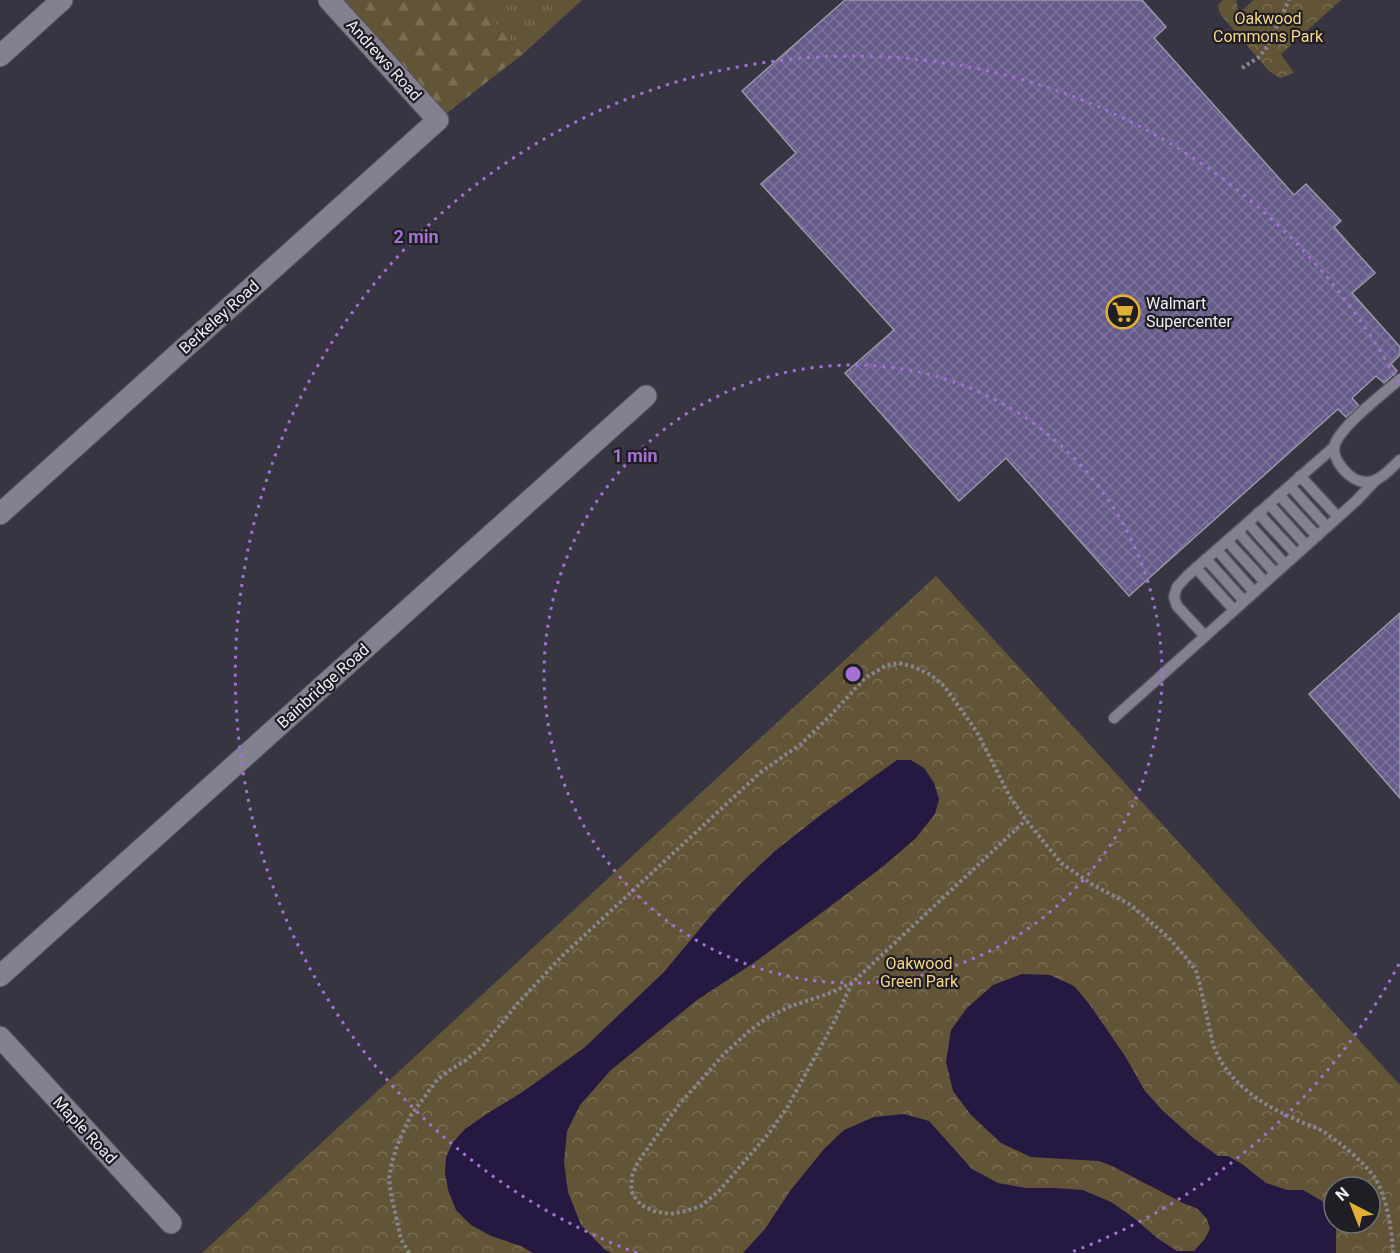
<svg xmlns="http://www.w3.org/2000/svg" width="1400" height="1253" viewBox="0 0 1400 1253" font-family="Roboto,sans-serif">
  <defs>
    <pattern id="grass-tufts" width="24" height="20" patternUnits="userSpaceOnUse" patternTransform="scale(1.5)"><rect width="24" height="20" fill="#625537"/><path d="M3 7l-1-3M5 7V3M7 7l1-3M15 17l-1-3M17 17v-4M19 17l1-3" fill="none" stroke="#796e55"/></pattern>
    <pattern id="forest-firs" width="22" height="20" patternUnits="userSpaceOnUse" patternTransform="scale(1.5)"><rect width="22" height="20" fill="#625537"/><path d="M5 1l3.5 6h-7zM16 11l3.5 6h-7z" fill="#796e55"/></pattern>
    <pattern id="park-crowns" width="20" height="18" patternUnits="userSpaceOnUse" patternTransform="scale(1.5)"><rect width="20" height="18" fill="#625537"/><path d="M2 6a3 3 0 1 1 6 0M12 15a3 3 0 1 1 6 0" fill="none" stroke="#796e55"/></pattern>
    <pattern id="building-cross-hatch" width="8" height="8" patternUnits="userSpaceOnUse" patternTransform="scale(1.5)"><rect width="8" height="8" fill="#665b8a"/><path d="M0 0l8 8M0 8l8-8" fill="none" stroke="#7c739b"/></pattern>
  </defs>
  <rect width="100%" height="100%" fill="#383542"/>
  <polygon fill="url(#grass-tufts)" points="474,0 582,0 523,54"/>
  <polygon fill="url(#forest-firs)" points="329,0 474,0 523,54 438,120"/>
  <g fill="url(#park-crowns)" fill-rule="evenodd">
    <polygon points="1223,0 1236,0 1239,13 1254,0 1341,0 1281,54 1294,73 1280,78 1269,71 1220,14 1218,5"/>
    <path d="M 936,576 L 1400,1085 L 1400,1253 L 202,1253 ZM 1334,1187 L 1370,1187 L 1370,1223 L 1334,1223 Z"/>
  </g>
  <g fill="#251942">
    <polygon points="897,760 911,760 925,769 934,783 939,799 935,814 915,839 881,868 816,917 755,962 697,1000 611,1070 580,1105 567,1131 564,1162 568,1192 581,1225 604,1249 611,1253 533,1253 521,1246 491,1236 471,1225 456,1210 448,1190 445,1173 446,1157 453,1142 465,1129 488,1113 521,1093 584,1048 664,972 713,913 741,883 775,851 822,814"/>
    <polygon points="1022,974 1050,975 1074,986 1090,1005 1125,1056 1145,1091 1162,1110 1192,1137 1218,1156 1228,1156 1242,1164 1266,1183 1287,1190 1303,1190 1322,1201 1336,1224 1336,1253 743,1253 765,1229 790,1191 824,1149 844,1130 874,1117 904,1114 929,1121 972,1169 998,1183 1026,1188 1054,1188 1083,1190 1111,1202 1134,1218 1157,1238 1177,1251 1194,1251 1204,1240 1210,1229 1207,1219 1198,1209 1183,1203 1112,1166 1099,1161 1031,1157 1001,1143 971,1115 953,1091 946,1062 951,1030 967,1008 993,985"/>
  </g>
  <g fill="url(#building-cross-hatch)" stroke="#9996a6" stroke-width="1.5">
    <polygon points="845,0 1142,0 1166,27 1154,38 1294,195 1306,184 1341,221 1334,227 1375,273 1352,293 1400,347 1400,355 1391,364 1397,371 1384,383 1376,376 1352,398 1359,406 1346,417 1338,409 1129,596 1006,458 959,501 845,373 894,330 761,184 796,153 742,91"/>
    <polygon points="1400,613 1400,798 1309,694"/>
  </g>
  <g fill="none" stroke-linecap="round" stroke-linejoin="round">
    <defs>
      <g id="lane">
        <path d="M 1400,379 C 1384,393 1342,425 1335,444 C 1330,459 1350,482 1366,482 C 1379,483 1391,468 1400,460"/>
        <polyline points="1300,476 1338,517"/>
        <polyline points="1290,486 1327,527"/>
        <polyline points="1279,495 1317,536"/>
        <polyline points="1269,504 1306,545"/>
        <polyline points="1258,513 1296,554"/>
        <polyline points="1248,523 1285,564"/>
        <polyline points="1238,532 1275,573"/>
        <polyline points="1227,541 1265,582"/>
        <polyline points="1217,550 1254,592"/>
        <polyline points="1206,559 1244,601"/>
        <polyline points="1196,568 1234,610"/>
        <polyline points="1205,636 1177,606 1174,597 1177,587 1187,576 1334,447"/>
        <polyline points="1114,718 1356,501 1376,480"/>
      </g>
      <g id="street">
        <polyline points="0,56 62,0"/>
        <polyline points="0,514 438,120 329,0"/>
        <polyline points="0,976 646,396"/>
        <polyline points="0,1037 171,1223"/>
      </g>
    </defs>
    <use href="#lane" stroke="#55535e" stroke-width="13"/>
    <use href="#street" stroke="#55535e" stroke-width="23"/>
    <g stroke="#86848f" stroke-width="4" stroke-dasharray="3 3" stroke-linecap="butt">
      <polyline points="1242,68 1259,57 1268,46 1289,0"/>
      <polyline points="852,983 833,1024 788,1106 770,1132 718,1192 701,1206 686,1211 670,1214 654,1211 641,1205 633,1195 631,1189 632,1176 638,1162 678,1106 723,1055 748,1032 768,1017 791,1006 828,994 852,983 1026,820"/>
      <path d="M 409,1253 L 401,1239 L 391,1194 L 389,1178 L 392,1162 L 398,1143 L 411,1115 L 437,1080 L 450,1070 L 466,1060 L 482,1047 L 518,1003 L 562,956 L 761,772 L 801,744 L 830,716 L 865,678 L 887,665 L 899,663 L 914,667 L 931,675 L 944,686 L 977,732 L 1010,797 L 1026,820 L 1061,863 L 1093,885 L 1131,905 L 1139,912 L 1169,938 L 1188,960 L 1196,971 L 1199,981 L 1213,1044 C 1226,1081 1260,1104 1295,1119 C 1304,1124 1315,1126 1324,1132 C 1338,1141 1366,1164 1375,1178 C 1387,1198 1392,1230 1393,1253"/>
    </g>
    <use href="#lane" stroke="#83818f" stroke-width="10"/>
    <use href="#street" stroke="#83818f" stroke-width="21"/>
  </g>
  <g fill="none" stroke="#a470d2" stroke-width="3" stroke-dasharray="3 6">
    <circle cx="853" cy="674" r="309"/>
    <path d="M1399 964A618 618 0 0 1 1069 1253M637 1253A618 618 0 1 1 1399 384"/>
  </g>
  <defs>
    <symbol id="supermarket-ring" viewBox="-11 -11 22 22"><circle r="9.5" fill="#1f1e24" stroke="#dfb034" stroke-width="1.5"/><path d="M-6-5.5h2.5l.6 2H6L4.5 2H-2.5L-4.4-4H-6ZM-1.5 3.2a1.3 1.3 0 1 0 .1 0ZM3 3.2a1.3 1.3 0 1 0 .1 0Z" fill="#dfb034"/></symbol>
  </defs>
  <g fill-rule="evenodd">
    <use href="#supermarket-ring" x="1104" y="293" width="38" height="38"/>
  </g>
  <g text-anchor="middle" dominant-baseline="central" stroke-width="4.5" stroke-linejoin="round" paint-order="stroke">
    <g font-size="16" fill="#f8d688" stroke="#1f1e24">
      <text x="1268" y="18">Oakwood<tspan x="1268" dy="18">Commons Park</tspan></text>
      <text x="919" y="963">Oakwood<tspan x="919" dy="18">Green Park</tspan></text>
    </g>
    <g font-size="16" fill="#efedf5" stroke="#1f1e24">
      <text transform="translate(384 60) rotate(48)">Andrews Road</text>
      <text transform="translate(219 317) rotate(-42)">Berkeley Road</text>
      <text transform="translate(323 686) rotate(-42)">Bainbridge Road</text>
      <text transform="translate(85 1130) rotate(47)">Maple Road</text>
    </g>
    <g font-size="16" fill="#efedf5" stroke="#1f1e24" text-anchor="start">
      <text x="1146" y="303">Walmart<tspan x="1146" dy="18">Supercenter</tspan></text>
    </g>
  </g>
  <circle cx="853" cy="674" r="9" fill="#a470d2" stroke="#1f1e24" stroke-width="3"/>
  <g font-size="18" text-anchor="middle" font-weight="bold" fill="#a470d2" stroke="#1f1e24" stroke-width="4.5" stroke-linejoin="round" paint-order="stroke">
    <text x="416" y="243">2 min</text>
    <text x="635" y="462">1 min</text>
  </g>
  <g transform="translate(1352 1205) rotate(318)"><circle r="28" fill="#1f1e24" stroke="#727178" stroke-width="1.5"/>
  <path d="M0-4.5L10 22L0 15L-10 22Z" fill="#dfb034"/>
  <text y="-9" font-size="16" font-weight="bold" text-anchor="middle" fill="#efedf5">N</text>
  </g>
</svg>
